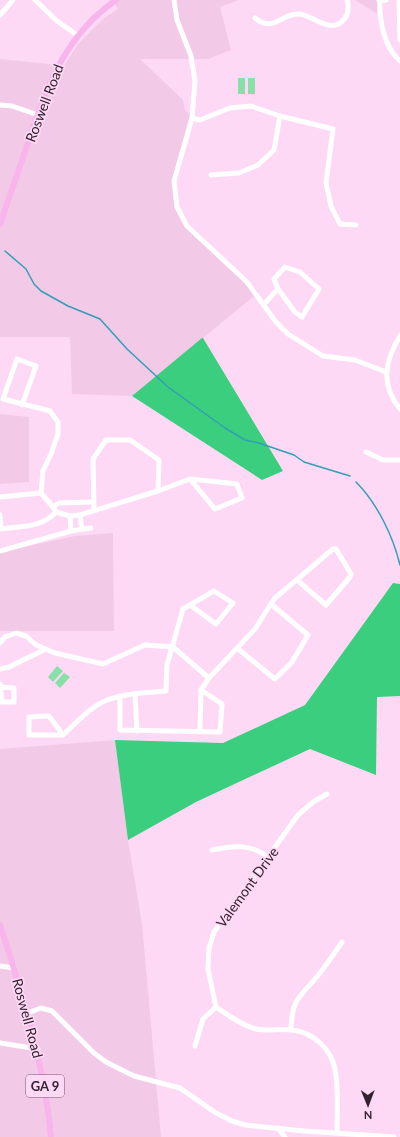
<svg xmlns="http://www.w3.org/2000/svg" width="400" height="1137" viewBox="0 0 400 1137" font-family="Lato,sans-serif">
  <rect width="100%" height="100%" fill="#fed9f5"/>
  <g fill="#f3c9e8">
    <polygon points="112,0 239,0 220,7 231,50 208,59 140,59 183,100 185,110 191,116 176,182 176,203 183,221 259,292 132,396 72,394 70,337 0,337 0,59 50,64 62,69 78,44 104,18 118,9"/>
    <polygon points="355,0 379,0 377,14 376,13"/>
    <polygon points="0,414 29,417 29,482 0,484"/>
    <polygon points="113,533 114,631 0,631 0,552 75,536"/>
    <polygon points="115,740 128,840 142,924 161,1137 0,1137 0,749"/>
  </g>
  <g fill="#88dfa7">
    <rect x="238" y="78" width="7" height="16"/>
    <rect x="248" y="78" width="7" height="16"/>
    <polygon points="57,666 63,671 53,682 48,677"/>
    <polygon points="64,673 70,677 60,688 55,683"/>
  </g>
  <g fill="#3bce7e">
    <polygon points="202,338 203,338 283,471 262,480 132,396"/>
    <polygon points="393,583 400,584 400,696 377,697 376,775 310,749 196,802 128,840 115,740 223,743 305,705"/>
  </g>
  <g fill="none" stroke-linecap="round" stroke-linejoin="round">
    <g stroke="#319fb6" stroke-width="1.5">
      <polyline points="5,251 26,269 34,284 41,291 68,306 100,319 127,349 168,387 225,428 245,440 259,443 294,455 304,462 350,476"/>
      <path d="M 356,482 C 377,503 393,536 400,565"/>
    </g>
    <g stroke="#fff" stroke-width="5">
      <polyline points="35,0 57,21 77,35"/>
      <polyline points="174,0 177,20 191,56 195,81 192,118 174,181 177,207 187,226 247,282 276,322 288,334 323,356 355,360 386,372"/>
      <path d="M 380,0 C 379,20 384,47 400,61"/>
      <polyline points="399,0 400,40"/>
      <polyline points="379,1 386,0"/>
      <polyline points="0,15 13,0"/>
      <path d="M 255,18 C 274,33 280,14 298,14 C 313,14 332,37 345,18 C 349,12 349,6 347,0"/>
      <polyline points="0,105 12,106 38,115"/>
      <polyline points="192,118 200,120 230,108 251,106 280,116 333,129 326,183 331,206 340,224 356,225"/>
      <polyline points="211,175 239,173 258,165 274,150 280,116"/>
      <polyline points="264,304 278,289 295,312 302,317 319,289 300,272 285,267 274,279 278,289"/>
      <path d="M 400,336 C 385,361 380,384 400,409"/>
      <polyline points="22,405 36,366 17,359 3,399 50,411 58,422 58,434 51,454 43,471 41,493 53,507 59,503 93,502"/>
      <polyline points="366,452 383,460 400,460"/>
      <polyline points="0,497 41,493"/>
      <polyline points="53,507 56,512 70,516 80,515 158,491 190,479 237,484 242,498 215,509 190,479"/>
      <polyline points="94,511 93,459 106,440 130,440 159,460 158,491"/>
      <path d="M 0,515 L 1,529 C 21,526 42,528 56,512"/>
      <polyline points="80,515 82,529"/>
      <polyline points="70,516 71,531"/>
      <polyline points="0,551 71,531 91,528"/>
      <polyline points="0,643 5,637 16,633 26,636 36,645 55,653 103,664 145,645 173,647 209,678"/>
      <polyline points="237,648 275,679 292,662 308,635 271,604"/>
      <polyline points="0,669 9,667 46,649"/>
      <polyline points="0,684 2,702 14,702 14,688 2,687"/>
      <polyline points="135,694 137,731"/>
      <polyline points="120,697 120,730 220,732 222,704 201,690"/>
      <polyline points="200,731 201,690 209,678 255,629 274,599 333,549 336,549 351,574 350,577 326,605 297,580"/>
      <path d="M 63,735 L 49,716 L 29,717 L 29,735 L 63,735 C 76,723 90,707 107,700 C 126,693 146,693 166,691 L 167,665 L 183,609 L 214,591 L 233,603 L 216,624 L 190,605"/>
      <path d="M 327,794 L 313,802 L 298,815 L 214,932 L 209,948 L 208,969 L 216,1007 C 228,1015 241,1025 256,1029 C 268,1032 280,1028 292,1030 C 313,1032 331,1049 335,1069 C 339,1089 337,1112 337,1133"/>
      <path d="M 212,850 C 234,846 251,843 269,858"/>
      <polyline points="0,966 14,968"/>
      <polyline points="28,1013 41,1008 52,1011 94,1053 106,1062 134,1076 180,1088 216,1113 232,1121 245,1125 304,1131 394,1137"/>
      <path d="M 291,1029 C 292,996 302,996 320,973 C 328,963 335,952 342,942"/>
      <polyline points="0,1043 38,1049"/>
      <polyline points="195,1046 203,1019 216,1007"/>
      <polyline points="278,1128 285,1137"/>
    </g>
    <g stroke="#f8b5eb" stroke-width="6">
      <path d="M 0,224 C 10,195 20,166 30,137 C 49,82 66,35 116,0"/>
      <path d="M 0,925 C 23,996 44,1062 51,1137"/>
    </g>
  </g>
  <g text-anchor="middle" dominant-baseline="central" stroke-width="3.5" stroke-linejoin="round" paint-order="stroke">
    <rect fill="#fed9f5" stroke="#71596b" stroke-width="1" x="26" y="1075" width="38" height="22" rx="3"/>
    <g font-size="13" font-weight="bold" fill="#342230">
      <text x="45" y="1086">GA 9</text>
    </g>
    <g font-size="14" fill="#342230" stroke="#fed9f5">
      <text transform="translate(44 103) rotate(-69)">Roswell Road</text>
      <text transform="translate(247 887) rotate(-54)">Valemont Drive</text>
      <text transform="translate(28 1018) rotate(75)">Roswell Road</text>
    </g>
  </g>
  <g transform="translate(368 1105) rotate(179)" stroke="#fed9f5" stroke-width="3" paint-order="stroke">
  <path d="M0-3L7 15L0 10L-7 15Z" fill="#342230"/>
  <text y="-6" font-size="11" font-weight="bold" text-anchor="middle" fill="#342230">N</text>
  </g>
</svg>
